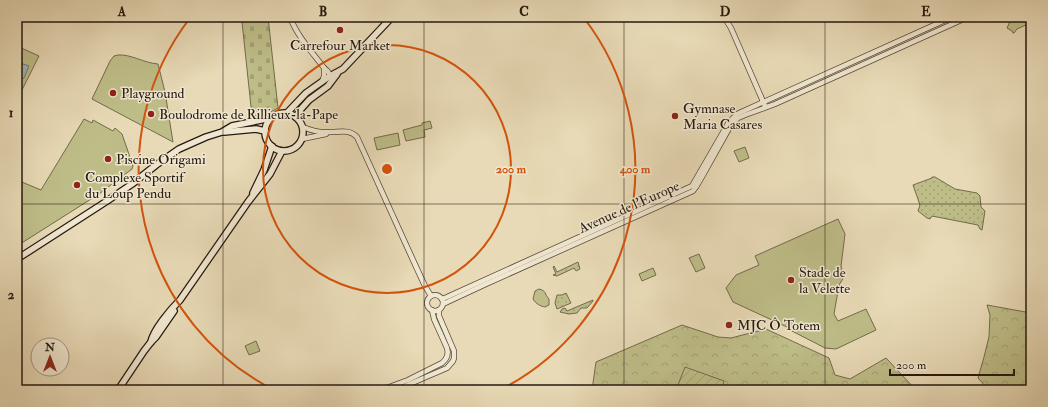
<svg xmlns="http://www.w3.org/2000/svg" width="1048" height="407" viewBox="0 0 1048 407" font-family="'IM FELL Double Pica',serif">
  <defs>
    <pattern id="grass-dots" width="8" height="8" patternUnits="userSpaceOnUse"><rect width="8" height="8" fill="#bebd88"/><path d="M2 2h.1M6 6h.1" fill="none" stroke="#a3a274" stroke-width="1.8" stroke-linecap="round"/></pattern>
    <pattern id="forest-crowns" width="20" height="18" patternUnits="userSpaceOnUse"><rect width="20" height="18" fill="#bebd88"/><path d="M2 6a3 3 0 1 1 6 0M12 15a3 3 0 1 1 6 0" fill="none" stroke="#a3a274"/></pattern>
    <pattern id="cemetery-stones" width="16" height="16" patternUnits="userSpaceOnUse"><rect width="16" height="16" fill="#bebd88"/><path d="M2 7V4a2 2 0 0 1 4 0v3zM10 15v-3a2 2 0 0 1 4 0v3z" fill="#a3a274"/></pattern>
    <pattern id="garden-furrows" width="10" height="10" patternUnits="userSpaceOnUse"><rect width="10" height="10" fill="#bebd88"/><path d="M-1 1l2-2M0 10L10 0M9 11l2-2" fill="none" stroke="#a3a274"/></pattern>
  </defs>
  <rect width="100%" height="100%" fill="#e8dab6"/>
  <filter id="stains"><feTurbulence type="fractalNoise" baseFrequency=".005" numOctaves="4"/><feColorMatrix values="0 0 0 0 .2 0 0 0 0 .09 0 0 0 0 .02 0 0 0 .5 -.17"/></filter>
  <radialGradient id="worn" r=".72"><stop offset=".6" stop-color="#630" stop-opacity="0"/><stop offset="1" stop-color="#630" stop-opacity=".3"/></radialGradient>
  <g fill="url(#grass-dots)" stroke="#726b4c">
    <polygon points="932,177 935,177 955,189 977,193 980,196 981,207 985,211 982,230 980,229 978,225 932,216 930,219 927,218 918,211 920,205 913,185 932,178"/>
    <polygon points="578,262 580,269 576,271 574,268 557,276 553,275 556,274 553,267 554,266 557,272"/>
    <polygon points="566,293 571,303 557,309 555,303 557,295 562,295"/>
    <polygon points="593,300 593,301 587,308 581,308 577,313 569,314 560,312 562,309 565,308 567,311"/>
  </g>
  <g fill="url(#forest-crowns)" stroke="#726b4c">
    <polygon points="987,305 1031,313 1031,390 1011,390 987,388 978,378 984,357 989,337 990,315"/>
    <polygon points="682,325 718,337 731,338 766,329 829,358 835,375 850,379 886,358 916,390 592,390 596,362"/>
  </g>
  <polygon fill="url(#cemetery-stones)" stroke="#726b4c" points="251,17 268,17 278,108 267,114 252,116 242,22"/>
  <g fill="#bebd88" stroke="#726b4c">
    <polygon points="1012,17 1023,17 1030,23 1017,29 1014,33 1013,33 1012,31 1007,28"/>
    <polygon points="17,46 39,56 20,94 17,93"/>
    <path d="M 118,55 C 131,54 144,63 158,64 L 165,92 L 173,142 L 92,99 L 110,61 L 114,56 Z"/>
    <polygon points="84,119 92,123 93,120 113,131 115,128 122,134 133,166 132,169 99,194 17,246 17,180 41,190"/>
    <polygon points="430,121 432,128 424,130 425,137 406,141 403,130 422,125 422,123"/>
    <polygon points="398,133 400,145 377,150 374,138"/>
    <polygon points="745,147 749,158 739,162 734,151"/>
    <polygon points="838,219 845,234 841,266 844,277 839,285 834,314 838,321 866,309 876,330 836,349 825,348 788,329 787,327 733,302 726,288 736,275 759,265 755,256"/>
    <polygon points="699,254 705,268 696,272 689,258"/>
    <polygon points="653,268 656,275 642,281 639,274"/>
    <path d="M 539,289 C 547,291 544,294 549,299 L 549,305 L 545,307 C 540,306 536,304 533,299 L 535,291 Z"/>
    <polygon points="256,341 260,351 249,355 245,346"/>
  </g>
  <polygon fill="url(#garden-furrows)" stroke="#726b4c" points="685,367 724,381 721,390 676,390"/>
  <polygon fill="#9ab8b7" stroke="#6b7874" points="17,62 29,66 24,78 17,80"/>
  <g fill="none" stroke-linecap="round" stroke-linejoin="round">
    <defs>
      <g id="tertiary">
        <path d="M 290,17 C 297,36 312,52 324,68 C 328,71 330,73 329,78"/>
        <polyline points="724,17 731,28 765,106"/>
        <polyline points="322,82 324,76 324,68"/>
        <path d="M 303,127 C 312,131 321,133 331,132 C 341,132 349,129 357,137 L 418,271 L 425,286 L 431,296"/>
        <polyline points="302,139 326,134"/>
        <circle cx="435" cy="303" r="8"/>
        <polyline points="442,299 447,297 692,186 729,122 737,114 952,17"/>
        <polyline points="443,304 486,284 693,191 696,187 703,175 731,125 738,118 745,115 775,104 968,17"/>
        <polyline points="405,386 447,368 453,361 454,358 454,351 439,316 439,310"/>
        <path d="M 381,390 L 408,380 L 442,363 C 447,359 449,354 447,348 L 434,319 L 432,310"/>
      </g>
      <g id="secondary">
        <circle cx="284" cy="132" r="19"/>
        <polyline points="287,113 306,93 330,76 343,69 392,17"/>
        <polyline points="296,117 301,109 309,100 328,86 337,74"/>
        <polyline points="224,132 256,129 265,131"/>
        <polyline points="253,193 264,170 272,146"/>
        <polyline points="17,259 107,201 132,184 156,165 179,149 206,137 222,132 232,126 271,118"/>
        <path d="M 151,342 C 153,330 171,309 180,300 L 248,202 L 270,174 L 282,151"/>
        <polyline points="118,390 144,351 151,342 156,337 174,311"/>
      </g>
    </defs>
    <use href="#tertiary" stroke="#56493a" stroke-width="6"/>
    <use href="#secondary" stroke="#251910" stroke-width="8"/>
    <use href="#tertiary" stroke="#f0e7d0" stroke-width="4.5"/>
    <use href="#secondary" stroke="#f0e7d0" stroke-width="5.5"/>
  </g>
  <path fill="none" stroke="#251910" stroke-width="1" stroke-opacity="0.55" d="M 223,17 L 223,390M 424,17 L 424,390M 624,17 L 624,390M 825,17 L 825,390M 17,204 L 1031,204"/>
  <g fill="none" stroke="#d4530c" stroke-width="2">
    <circle cx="387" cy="169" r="124"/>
    <path d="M274 390A248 248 0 0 1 190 18M584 18A248 248 0 0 1 500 390"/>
  </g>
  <g fill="#8f2418" stroke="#f0e7d0" stroke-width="1.5">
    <circle cx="340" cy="30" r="4"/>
    <circle cx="113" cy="93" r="4"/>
    <circle cx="151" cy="114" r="4"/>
    <circle cx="675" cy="116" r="4"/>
    <circle cx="108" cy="159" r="4"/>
    <circle cx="77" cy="185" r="4"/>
    <circle cx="791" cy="280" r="4"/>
    <circle cx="729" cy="325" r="4"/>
  </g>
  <g text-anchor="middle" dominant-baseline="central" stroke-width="3" stroke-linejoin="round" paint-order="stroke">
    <g font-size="14" fill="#251910" stroke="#f0e7d0" text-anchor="start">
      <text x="340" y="45" text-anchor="middle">Carrefour Market</text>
      <text x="121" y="93">Playground</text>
      <text x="683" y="108">Gymnase<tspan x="683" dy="16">Maria Casares</tspan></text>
      <text x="159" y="114">Boulodrome de Rillieux-la-Pape</text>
      <text x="116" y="159">Piscine Origami</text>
      <text x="85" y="177">Complexe Sportif<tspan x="85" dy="16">du Loup Pendu</tspan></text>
      <text x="799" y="272">Stade de<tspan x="799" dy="16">la Velette</tspan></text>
      <text x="737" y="325">MJC Ô Totem</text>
    </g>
    <g font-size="14" fill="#251910" stroke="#f0e7d0">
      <text transform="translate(629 207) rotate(-24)">Avenue de l'Europe</text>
    </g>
  </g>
  <circle cx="387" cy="169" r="6" fill="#d4530c" stroke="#f0e7d0" stroke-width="2"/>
  <g font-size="12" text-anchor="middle" font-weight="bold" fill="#d4530c" stroke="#f0e7d0" stroke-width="3" stroke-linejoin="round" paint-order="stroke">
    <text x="511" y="173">200 m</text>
    <text x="635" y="173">400 m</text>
  </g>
  <rect width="1048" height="407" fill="none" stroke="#e8dab6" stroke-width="44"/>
  <g transform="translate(50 357)"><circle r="19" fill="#f0e7d0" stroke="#9f9583"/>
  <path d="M0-3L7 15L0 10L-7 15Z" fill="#8f2418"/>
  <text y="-6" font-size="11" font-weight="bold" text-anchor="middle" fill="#251910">N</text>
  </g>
  <path d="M890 369v6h124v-6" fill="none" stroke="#251910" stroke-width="2"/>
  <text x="896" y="369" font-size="12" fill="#251910" stroke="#f0e7d0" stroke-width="3" paint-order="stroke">200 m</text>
  <rect x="22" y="22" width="1004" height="363" fill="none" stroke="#251910" stroke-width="1.5"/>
  <g font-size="13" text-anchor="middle" font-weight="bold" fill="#251910">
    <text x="122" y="16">A</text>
    <text x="323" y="16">B</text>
    <text x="524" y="16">C</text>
    <text x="725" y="16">D</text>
    <text x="926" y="16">E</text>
    <text x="11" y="117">1</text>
    <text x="11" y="299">2</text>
  </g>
  <rect width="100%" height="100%" filter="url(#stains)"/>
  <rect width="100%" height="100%" fill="url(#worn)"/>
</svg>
